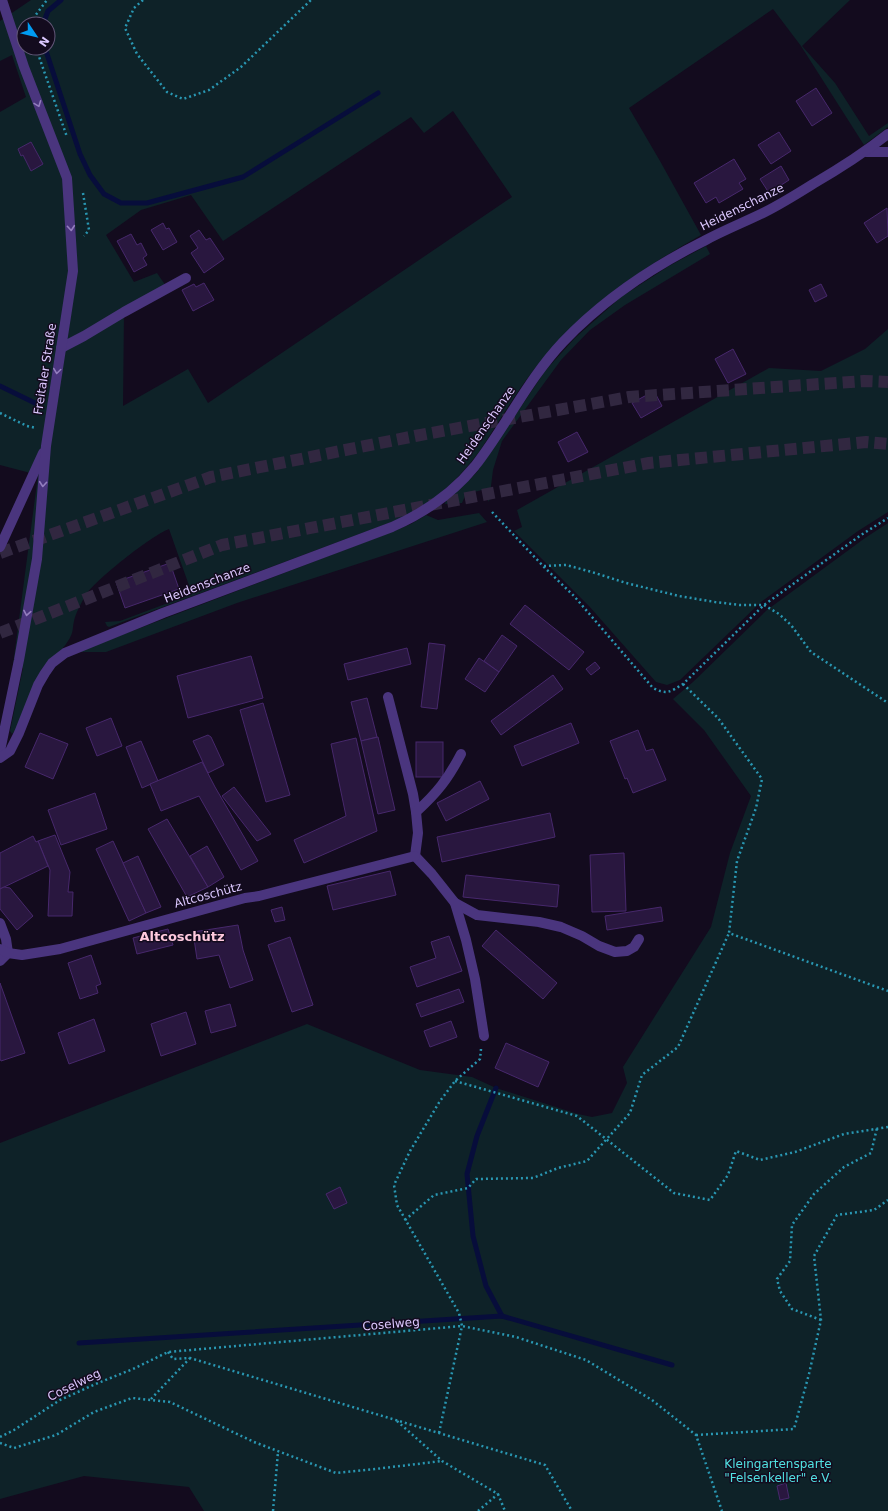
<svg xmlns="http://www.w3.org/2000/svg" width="888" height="1511" viewBox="0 0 888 1511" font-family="'DejaVu Sans',sans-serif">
  <rect width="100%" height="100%" fill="#130b1e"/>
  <g fill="#0e2228" fill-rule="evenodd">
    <path d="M 31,0 L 850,0 L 802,46 L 835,83 L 869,136 L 888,123 L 888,127 L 864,145 L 801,46 L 773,9 L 629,108 L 660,161 L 701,235 C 640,270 591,302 545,356 C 520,385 500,420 479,452 C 463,473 444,493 421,507 C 414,512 405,516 397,520 L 109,627 L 107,626 L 105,622 L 120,621 L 192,594 L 169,529 C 152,535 94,581 85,596 C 81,604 76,612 74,621 C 72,630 74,632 68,641 C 61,653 49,659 41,670 L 16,730 L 12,734 L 10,731 L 23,668 L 13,665 L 38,475 L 0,465 L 0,112 L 26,97 L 12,55 L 0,61 L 0,21 ZM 24,24 L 48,24 L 48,48 L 24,48 ZM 453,111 L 512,197 L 208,403 L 188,369 L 123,406 L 124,312 L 168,289 L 157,273 L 134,282 L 106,235 L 141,210 L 191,195 L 223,241 L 411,117 L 424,133 Z"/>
    <polygon points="706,246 710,254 625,305 590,330 561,360 502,441 493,470 489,502 482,490 466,494 462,503 445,504 446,500 464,485 477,472 545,371 575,338 621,297 669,266"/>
    <polygon points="888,329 888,512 858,531 761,602 680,680 667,685 656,682 589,606 514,531 522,527 517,510 769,368 821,371 865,349"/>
    <polygon points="479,513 487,522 237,603 106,652 77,652 394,531 411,524 426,515 438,520"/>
    <polygon points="888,523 888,1511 204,1511 189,1487 84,1476 0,1499 0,1143 307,1024 420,1070 472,1077 496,1088 578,1114 592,1117 612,1113 627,1083 623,1067 711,927 730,853 751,796 704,730 673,699 693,682 767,610 865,538"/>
  </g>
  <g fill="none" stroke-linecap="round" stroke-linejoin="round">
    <g stroke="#070d3b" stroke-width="5">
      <polyline points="43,24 48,11 61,0"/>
      <polyline points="45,48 80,154 90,175 104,194 121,203 147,203 243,177 378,93"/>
      <polyline points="0,386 37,404"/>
      <polyline points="496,1088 477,1136 467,1174 473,1236 486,1286 502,1316"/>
      <polyline points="79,1343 502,1316 672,1365"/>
    </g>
  </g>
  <g fill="#29173f" stroke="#47286c">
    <polygon points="816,88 832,113 812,126 796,101"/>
    <polygon points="779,132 791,151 771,164 758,145"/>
    <polygon points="31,142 43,164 31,171 23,155 21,156 18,149"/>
    <polygon points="734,159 746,179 739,183 743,189 719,203 716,197 706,203 694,183"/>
    <polygon points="781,166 789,180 769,193 760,179"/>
    <polygon points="887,208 888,236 877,243 864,223"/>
    <polygon points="163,223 166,229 169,228 177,242 163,250 151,230"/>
    <polygon points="199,230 206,240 210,238 224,259 204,273 191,253 198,248 190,236"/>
    <polygon points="131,234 137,245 141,243 147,255 143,258 147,265 134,272 117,241"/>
    <polygon points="204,283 214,300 193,311 182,290 194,284 196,287"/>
    <polygon points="821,284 827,296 815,302 809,290"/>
    <polygon points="733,349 746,374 728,383 715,359"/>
    <polygon points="654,391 662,406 641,418 632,403"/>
    <polygon points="577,432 588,452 568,462 558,442"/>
    <polygon points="170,563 179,589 125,608 116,582"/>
    <polygon points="525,605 584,652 569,670 510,624"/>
    <polygon points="502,635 517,646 499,672 484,661"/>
    <polygon points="429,643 445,645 437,709 421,707"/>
    <polygon points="407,648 411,664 348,680 344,664"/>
    <polygon points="251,656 263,698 188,718 177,676"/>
    <polygon points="479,658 499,672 485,692 465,679"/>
    <polygon points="595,662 600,668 591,675 586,669"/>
    <polygon points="553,675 563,689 501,735 491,721"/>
    <polygon points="367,698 377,737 361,741 351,702"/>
    <polygon points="263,703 290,795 266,802 240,710"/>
    <polygon points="111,718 122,746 97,756 86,728"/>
    <polygon points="571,723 579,743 522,766 514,746"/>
    <polygon points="638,730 646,751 653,749 666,780 633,793 627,778 625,779 610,741"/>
    <polygon points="40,733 68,744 53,779 25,767"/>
    <polygon points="208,735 211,737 224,765 208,773 193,741"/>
    <polygon points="378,737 395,810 378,814 361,741"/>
    <polygon points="356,738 377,831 304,863 294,840 346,816 331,744"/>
    <polygon points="141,741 158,781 142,788 126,747"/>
    <rect x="416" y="742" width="27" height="35"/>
    <polygon points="202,762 215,787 258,861 241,870 199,796 161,811 150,784"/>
    <polygon points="480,781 489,799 446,821 437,803"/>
    <polygon points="234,787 271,834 257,841 222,796"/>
    <polygon points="95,793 107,829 61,845 48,810"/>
    <polygon points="550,813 555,837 442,862 437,837"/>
    <polygon points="167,819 208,887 187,897 148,829"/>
    <polygon points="55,835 70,872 68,892 73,892 72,916 48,916 50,870 38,841"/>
    <polygon points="33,836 36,842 38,841 48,866 0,889 0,853"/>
    <polygon points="113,841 146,913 129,921 96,849"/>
    <polygon points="207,846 224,877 208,887 190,856"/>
    <polygon points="624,853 626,911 592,912 590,855"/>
    <polygon points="138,856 161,907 146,913 123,863"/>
    <polygon points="390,871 396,895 333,910 327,886"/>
    <polygon points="466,875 559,885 557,907 463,897"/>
    <polygon points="4,887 10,888 33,916 17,930 0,909 0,889"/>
    <polygon points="282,907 285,920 275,922 271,910"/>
    <polygon points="661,907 663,921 607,930 605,916"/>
    <polygon points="238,925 243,950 253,980 230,988 219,955 197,959 193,932"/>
    <polygon points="168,929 173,945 137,954 133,938"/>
    <polygon points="496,930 557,983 543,999 482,946"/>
    <polygon points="449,936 462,971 417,987 410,967 436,958 431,942"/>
    <polygon points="290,937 313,1005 292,1012 268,945"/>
    <polygon points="91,955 101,984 96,986 98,993 80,999 68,963"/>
    <polygon points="0,983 25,1053 1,1061 0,1059"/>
    <polygon points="459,989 464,1002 421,1017 416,1004"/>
    <polygon points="230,1004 236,1026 211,1033 205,1011"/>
    <polygon points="186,1012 196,1044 161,1056 151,1024"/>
    <polygon points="94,1019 105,1051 69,1064 58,1033"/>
    <polygon points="451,1021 457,1037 430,1047 424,1031"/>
    <polygon points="506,1043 549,1062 538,1087 495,1068"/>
    <polygon points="340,1187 347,1203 334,1209 326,1194"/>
    <polygon points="786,1483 789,1498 780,1500 777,1486"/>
  </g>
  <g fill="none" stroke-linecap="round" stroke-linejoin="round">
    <g stroke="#312740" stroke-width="12" stroke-dasharray="12 6" stroke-linecap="butt">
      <polyline points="0,553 211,477 415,436 629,397 864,381 888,382"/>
      <polyline points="0,633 222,545 649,463 866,442 888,444"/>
    </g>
    <g stroke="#2997b2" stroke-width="2.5" stroke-dasharray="2 3" stroke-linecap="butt">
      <polyline points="143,0 134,8 125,28 137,54 167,92 183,99 209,90 241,67 311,0"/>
      <polyline points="33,24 35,16 47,0"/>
      <polyline points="36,48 67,137"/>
      <polyline points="83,193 89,230 84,236"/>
      <polyline points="0,413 27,426 36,428"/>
      <path d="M 492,512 L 544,567 L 574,596 L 653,688 C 667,695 670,692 683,684 L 764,605 L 861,535 L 888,518"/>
      <polyline points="544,566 566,565 592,572 626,583 679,596 715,602 740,605 764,605 779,614 791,625 811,652 888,703"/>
      <polyline points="683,684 718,718 762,779 756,808 737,861 729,933 888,991"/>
      <polyline points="455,1081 577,1116 674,1193 710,1200 728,1175 736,1151 760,1160 795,1152 844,1134 888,1127"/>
      <polyline points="405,1220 434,1195 468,1188 476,1179 533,1178 558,1168 587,1161 630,1113 642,1075 678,1047 729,933"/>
      <polyline points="821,1320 792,1309 780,1291 777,1279 790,1261 792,1225 814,1194 844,1167 871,1153 877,1128"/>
      <polyline points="168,1352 173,1359 190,1358 545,1465 572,1511"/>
      <polyline points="151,1399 190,1358"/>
      <polyline points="397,1421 442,1461 498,1494 505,1511"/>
      <polyline points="439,1433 462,1326 459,1313 397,1205 394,1185 410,1151 440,1101 455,1081 480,1059 481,1049"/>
      <polyline points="696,1435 794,1429 809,1374 821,1320 814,1256 837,1215 874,1210 888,1200"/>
      <polyline points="0,1437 14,1430 60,1400 98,1383 133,1369 168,1352 462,1326 516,1337 586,1360 652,1400 696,1435 722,1511"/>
      <polyline points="0,1443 14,1448 56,1435 94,1412 132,1398 170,1402 254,1442 336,1473 375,1469 442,1461"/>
      <polyline points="273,1511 278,1452"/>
      <polyline points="478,1511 498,1494"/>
    </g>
    <g stroke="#4a357e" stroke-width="10">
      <polyline points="866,152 888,152"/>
      <polyline points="61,348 84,336 124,312 186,278"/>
      <polyline points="388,697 413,794 416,812"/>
      <polyline points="455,903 477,915 539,922 561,927 582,936 599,946 615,952 627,951 634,947 639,939"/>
    </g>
    <g stroke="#4a357e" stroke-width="10">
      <polyline points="0,547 43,453"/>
      <polyline points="0,751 19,660 37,559 46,446 73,271 67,178 24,67 2,0"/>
      <path d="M 0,758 L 10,751 L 19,733 L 38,685 L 45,673 L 52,663 L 65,653 L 163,613 L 392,527 C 424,513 453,493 475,466 C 506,426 528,379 563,342 C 603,300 652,267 704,241 C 724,230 745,222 765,212 C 781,204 797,194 813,184 C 839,169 864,153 888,134"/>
      <polyline points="415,856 432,874 455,903 466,940 475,979 484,1036"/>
      <path d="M 415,856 L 418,833 L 416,812 C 437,793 448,779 461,754"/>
      <polyline points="0,923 6,939 8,953 0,961"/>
      <polyline points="0,949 8,953 22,955 60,949 245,898 259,896 415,856"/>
    </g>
  </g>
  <defs><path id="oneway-chevron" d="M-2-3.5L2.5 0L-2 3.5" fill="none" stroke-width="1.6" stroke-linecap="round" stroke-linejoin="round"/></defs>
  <g stroke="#937ebe">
    <use href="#oneway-chevron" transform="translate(38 104) rotate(69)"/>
    <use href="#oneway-chevron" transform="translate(71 228) rotate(85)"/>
    <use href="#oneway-chevron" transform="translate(57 371) rotate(98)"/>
    <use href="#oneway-chevron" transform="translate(43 484) rotate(95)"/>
    <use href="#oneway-chevron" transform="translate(27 613) rotate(100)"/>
  </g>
  <g text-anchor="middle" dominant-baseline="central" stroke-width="3" stroke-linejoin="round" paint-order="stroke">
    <g font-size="12" fill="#dcc8ff" stroke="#130b1e">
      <text transform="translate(742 207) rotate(-26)">Heidenschanze</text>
      <text transform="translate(45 369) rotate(-81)">Freitaler Straße</text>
      <text transform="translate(486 425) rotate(-55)">Heidenschanze</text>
      <text transform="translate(207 583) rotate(-21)">Heidenschanze</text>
      <text transform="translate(208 895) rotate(-15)">Altcoschütz</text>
      <text transform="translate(391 1324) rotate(-5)">Coselweg</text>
      <text transform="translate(74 1385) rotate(-26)">Coselweg</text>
    </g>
    <g font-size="12" fill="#51e1e2" stroke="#130b1e">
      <text x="778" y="1464">Kleingartensparte<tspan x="778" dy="14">"Felsenkeller" e.V.</tspan></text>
    </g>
    <g font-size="13" font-weight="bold" fill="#ffcade" stroke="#130b1e">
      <text x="182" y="936">Altcoschütz</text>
    </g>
  </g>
  <g transform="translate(36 36) rotate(125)"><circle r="19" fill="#130b1e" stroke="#635778"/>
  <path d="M0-3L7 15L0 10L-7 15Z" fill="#009cf3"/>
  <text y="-6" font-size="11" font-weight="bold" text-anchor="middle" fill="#dcc8ff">N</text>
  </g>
</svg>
